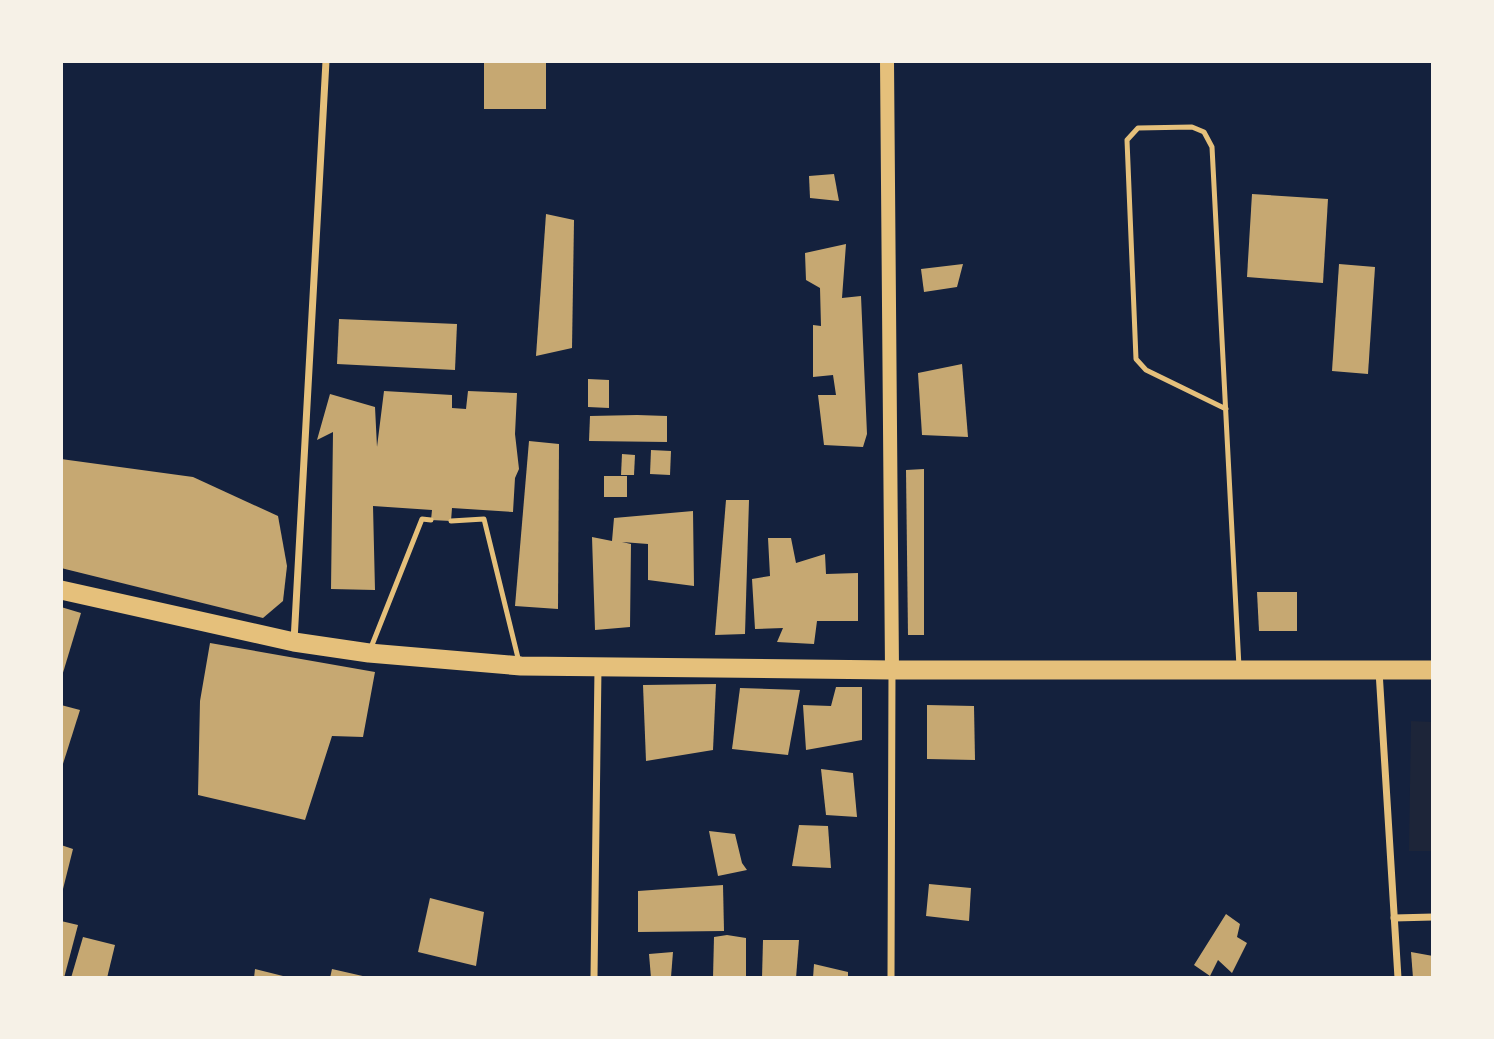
<svg xmlns="http://www.w3.org/2000/svg" width="1494" height="1039" viewBox="0 0 1494 1039" font-family="Overpass,sans-serif">
  <rect width="100%" height="100%" fill="#14213d"/>
  <polygon fill="#1d2539" points="1411,721 1433,722 1433,851 1409,851"/>
  <g fill="#c6a872">
    <rect x="484" y="61" width="62" height="48"/>
    <polygon points="834,174 839,201 810,198 809,176"/>
    <polygon points="1252,194 1328,199 1323,283 1247,277"/>
    <polygon points="546,214 574,220 572,348 536,356"/>
    <polygon points="846,244 842,298 861,296 867,434 863,447 824,445 818,395 836,395 833,375 813,377 813,325 821,326 820,288 806,280 805,253"/>
    <polygon points="963,264 957,287 924,292 921,269"/>
    <polygon points="1339,264 1375,267 1368,374 1332,371"/>
    <polygon points="339,319 457,324 455,370 337,364"/>
    <polygon points="962,364 968,437 922,435 918,373"/>
    <polygon points="588,379 609,380 609,408 588,407"/>
    <polygon points="384,391 452,395 452,408 466,409 468,391 517,393 515,434 519,469 515,478 513,512 452,508 451,521 431,520 432,510 373,506 375,590 331,589 333,432 317,440 330,394 375,407 377,447"/>
    <polygon points="637,415 667,416 667,442 589,441 590,416"/>
    <polygon points="529,441 559,444 558,609 515,606"/>
    <polygon points="651,450 671,451 670,475 650,474"/>
    <polygon points="622,454 635,455 634,475 621,475"/>
    <polygon points="61,459 193,477 278,516 287,566 283,601 263,618 61,568"/>
    <polygon points="924,469 924,635 908,635 906,470"/>
    <rect x="604" y="476" width="23" height="21"/>
    <polygon points="726,500 749,500 745,634 715,635"/>
    <polygon points="693,511 694,586 648,580 648,544 622,542 631,544 630,627 595,630 592,537 612,541 614,518"/>
    <polygon points="768,538 791,538 796,563 825,554 826,574 858,573 858,621 817,621 814,644 777,642 783,628 755,629 752,579 770,576"/>
    <polygon points="1257,592 1297,592 1297,631 1259,631"/>
    <polygon points="61,607 81,613 62,676 61,676"/>
    <polygon points="210,643 375,672 363,737 332,736 305,820 198,795 200,701"/>
    <polygon points="716,684 713,750 646,761 643,685"/>
    <polygon points="836,687 862,687 862,740 806,750 803,705 831,706"/>
    <polygon points="740,688 800,690 788,755 732,749"/>
    <polygon points="61,705 80,710 62,767 61,767"/>
    <polygon points="927,705 974,706 975,760 927,759"/>
    <polygon points="821,769 853,773 857,817 826,815"/>
    <polygon points="799,825 828,826 831,868 792,866"/>
    <polygon points="709,831 735,834 742,863 747,870 718,876"/>
    <polygon points="61,845 73,849 62,893 61,892"/>
    <polygon points="929,884 971,888 969,921 926,916"/>
    <polygon points="723,885 724,931 638,932 638,891"/>
    <polygon points="430,898 484,912 476,966 418,952"/>
    <polygon points="1226,914 1240,924 1237,937 1247,943 1232,973 1218,960 1210,976 1194,965"/>
    <polygon points="61,921 78,925 64,978 61,977"/>
    <polygon points="727,935 746,938 746,978 713,978 714,937"/>
    <polygon points="83,937 115,945 107,978 71,978"/>
    <polygon points="763,940 799,940 796,978 762,978"/>
    <polygon points="673,952 671,977 651,978 649,954"/>
    <polygon points="1411,952 1433,956 1433,978 1413,978"/>
    <polygon points="814,964 848,972 848,978 813,978"/>
    <polygon points="255,969 287,977 287,978 254,978"/>
    <polygon points="332,969 367,977 367,978 330,978"/>
  </g>
  <g fill="none" stroke-linecap="round" stroke-linejoin="round">
    <g stroke="#e5c07b" stroke-width="5">
      <polyline points="1226,409 1146,370 1136,359 1127,140 1138,128 1192,127 1204,132 1212,147 1239,667"/>
      <polyline points="451,521 484,519 519,662"/>
      <polyline points="370,650 422,519 431,520"/>
    </g>
    <g stroke="#e5c07b" stroke-width="7">
      <polyline points="294,641 326,61"/>
      <polyline points="1379,671 1398,978"/>
      <polyline points="1394,918 1433,917"/>
      <polyline points="594,978 598,668"/>
      <polyline points="891,978 892,670"/>
    </g>
    <polyline stroke="#e5c07b" stroke-width="14" points="887,61 892,670"/>
    <polyline stroke="#e5c07b" stroke-width="19" points="61,590 294,642 369,653 521,666 892,670 1433,670"/>
  </g>
  <rect width="1494" height="1039" fill="none" stroke="#f6f1e7" stroke-width="126"/>
</svg>
